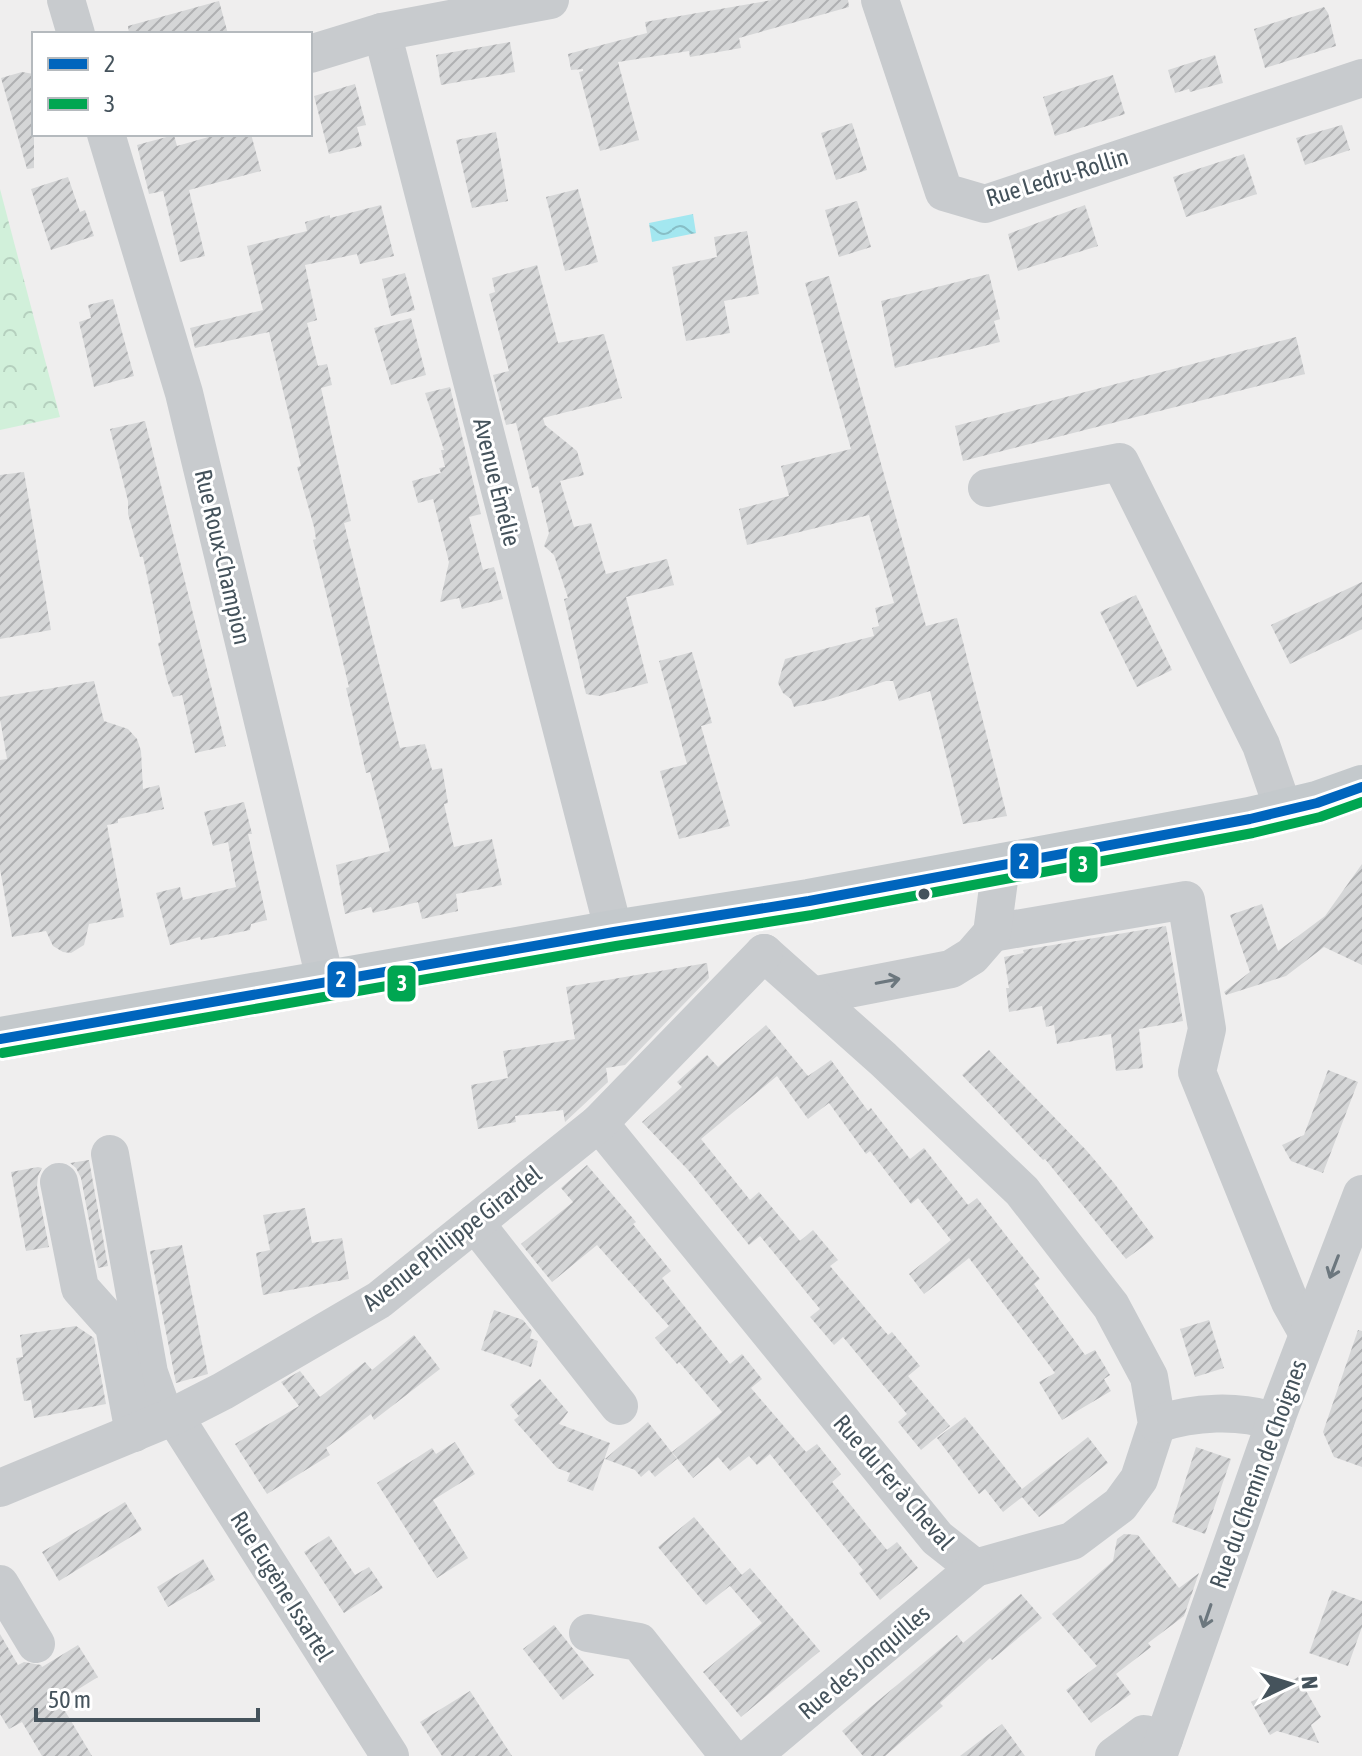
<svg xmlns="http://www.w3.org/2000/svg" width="1362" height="1756" viewBox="0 0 1362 1756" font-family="'Asap Condensed',sans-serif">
  <defs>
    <pattern id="forest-crowns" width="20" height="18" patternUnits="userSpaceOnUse" patternTransform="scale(2)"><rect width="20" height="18" fill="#d1f0da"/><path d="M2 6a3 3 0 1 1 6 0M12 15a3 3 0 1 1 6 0" fill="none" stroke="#b5d0be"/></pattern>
    <pattern id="water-waves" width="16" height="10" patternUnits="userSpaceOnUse" patternTransform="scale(2)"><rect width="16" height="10" fill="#a3e7f0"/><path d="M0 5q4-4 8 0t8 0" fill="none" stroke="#87bec6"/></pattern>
    <pattern id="building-hatch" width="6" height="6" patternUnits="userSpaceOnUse" patternTransform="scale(2)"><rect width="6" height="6" fill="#d5d6d7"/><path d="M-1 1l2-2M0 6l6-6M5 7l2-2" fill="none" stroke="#afb0b2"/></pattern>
  </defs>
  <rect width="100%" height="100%" fill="#efeeee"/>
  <polygon fill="url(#forest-crowns)" points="0,189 60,417 0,430"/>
  <polygon fill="url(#water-waves)" points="693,214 696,233 652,242 649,223"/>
  <g fill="url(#building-hatch)">
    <polygon points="772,0 848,0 849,7 739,38 741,48 690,57 689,51 618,62 639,140 600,151 579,72 583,71 583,69 571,70 568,54 647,33 645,22"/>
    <polygon points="219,1 228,34 129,34 128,26"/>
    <polygon points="1324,7 1328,13 1336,46 1265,68 1254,29"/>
    <polygon points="510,42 515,72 441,85 436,55"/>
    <polygon points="1215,55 1223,83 1190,92 1189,89 1175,93 1168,70"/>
    <polygon points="22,72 34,74 34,168 27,169 1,78"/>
    <polygon points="1113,75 1125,114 1055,136 1043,97"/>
    <polygon points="355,84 366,125 357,127 362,146 329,154 314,96"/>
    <polygon points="852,123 867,170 836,180 821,133"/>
    <polygon points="1342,125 1350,150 1305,165 1296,138"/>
    <polygon points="496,132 508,201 472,208 456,140"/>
    <polygon points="219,134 251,134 261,171 189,190 205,256 180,262 163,191 149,194 137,145 174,135 177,146"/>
    <polygon points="1244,154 1257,194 1186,217 1173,177"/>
    <polygon points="68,177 80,212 85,210 94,236 51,250 31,189"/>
    <polygon points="578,189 598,262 565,271 546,197"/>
    <polygon points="857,201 871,247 839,257 825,210"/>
    <polygon points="381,205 394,256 360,264 357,254 305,265 317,320 307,323 318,366 327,364 332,385 321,388 351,521 344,523 400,748 425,744 432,770 442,768 448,803 444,804 454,847 492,839 502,885 456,894 458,911 422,919 418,902 373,913 371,907 345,914 336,865 390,851 370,772 366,773 355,725 346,688 349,687 313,540 316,539 314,527 297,467 301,466 269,332 195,348 190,328 263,310 247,246 307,231 305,222 330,215 330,218"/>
    <polygon points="1085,205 1098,246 1018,271 1008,234"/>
    <polygon points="747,231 759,294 724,301 730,333 686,341 672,267 717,257 714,237"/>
    <polygon points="537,265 558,343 604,334 622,398 543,418 545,425 577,451 584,475 560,481 574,527 591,523 606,574 667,559 674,585 626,597 648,683 599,696 586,694 564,599 568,598 554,555 544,546 549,533 538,486 532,488 516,423 506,425 493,375 509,371 489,294 495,292 492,278"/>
    <polygon points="405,273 415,310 391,316 382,279"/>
    <polygon points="989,274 1000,319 994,321 1000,342 895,368 881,301"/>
    <polygon points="829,276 926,626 957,618 1007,816 963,824 930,691 899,701 893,681 886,681 827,700 794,707 791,699 783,693 778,683 785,659 874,636 872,628 879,626 875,608 894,603 869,515 747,545 739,509 789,496 781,466 851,449 805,283"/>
    <polygon points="113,299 134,376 94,387 79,322 91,318 88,305"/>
    <polygon points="411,318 426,375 391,385 374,328"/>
    <polygon points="1296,337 1305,374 963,461 955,426"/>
    <polygon points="450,387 481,514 469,517 483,570 494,567 503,599 462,609 459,598 440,602 449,562 433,499 418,503 412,481 441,473 439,468 445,467 441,450 444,450 425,393"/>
    <polygon points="145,421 226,746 195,753 182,695 173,697 167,680 158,643 161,642 143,557 140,557 128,514 128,501 110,429"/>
    <polygon points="24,472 51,630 0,639 0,475"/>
    <polygon points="1362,582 1362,629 1290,664 1271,625"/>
    <polygon points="1136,595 1172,670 1137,687 1100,612"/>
    <polygon points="692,652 712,723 701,726 730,826 679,839 660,771 687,764 659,661"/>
    <polygon points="94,681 104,721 128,729 137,739 141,751 143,789 159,785 164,809 118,819 118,823 107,825 124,917 89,924 84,945 71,953 63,952 53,946 46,931 12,937 0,869 0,760 7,759 0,719 0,697"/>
    <polygon points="244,802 252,834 248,834 267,920 251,924 250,930 201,940 200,937 170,945 156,893 180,887 183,900 236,887 228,842 213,846 204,812"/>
    <polygon points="1362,864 1362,965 1324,947 1286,976 1226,995 1224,992 1250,972 1230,915 1262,904 1278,951 1325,916"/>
    <polygon points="1166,926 1183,1021 1139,1029 1143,1068 1116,1071 1111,1034 1057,1044 1054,1025 1046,1027 1042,1006 1009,1012 1006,988 1009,988 1004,957 1024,953 1023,950"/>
    <polygon points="707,963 709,978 625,1065 606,1068 608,1082 565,1122 563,1110 515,1116 516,1122 478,1129 471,1085 508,1078 503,1051 575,1039 566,987"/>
    <polygon points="766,1025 808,1076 831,1060 868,1111 871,1108 910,1159 924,1148 968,1205 977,1198 1040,1279 1034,1284 1085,1355 1095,1350 1110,1375 1104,1379 1111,1391 1062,1420 1039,1382 1055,1373 969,1258 924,1294 909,1274 951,1240 918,1198 911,1204 870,1151 866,1154 829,1103 808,1119 777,1076 701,1139 750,1200 759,1192 800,1241 813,1230 838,1260 830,1266 888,1335 892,1332 920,1366 908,1376 950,1426 921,1450 898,1422 907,1414 843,1337 834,1345 810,1317 820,1309 760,1236 749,1245 689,1171 642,1122 682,1087 677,1082 707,1055 718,1067"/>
    <polygon points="989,1050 1087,1151 1114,1183 1154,1238 1126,1259 1045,1159 1043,1160 962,1075"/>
    <polygon points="1328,1070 1358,1082 1323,1173 1291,1161 1282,1145 1304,1135"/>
    <polygon points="89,1160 108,1266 98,1268 81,1178 76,1168 70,1163"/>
    <polygon points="587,1165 636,1222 633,1224 671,1271 662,1278 730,1364 742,1354 762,1379 751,1388 806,1452 817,1444 841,1474 832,1482 887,1550 897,1542 918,1568 880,1600 859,1573 863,1570 770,1454 757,1465 749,1456 730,1471 718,1457 693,1478 672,1452 722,1412 679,1362 677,1364 655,1338 669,1326 597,1245 552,1282 521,1244 573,1202 561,1188"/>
    <polygon points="38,1167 42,1168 38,1176 37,1186 49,1247 26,1251 11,1172"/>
    <polygon points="305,1208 312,1243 342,1238 349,1279 263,1295 256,1253 270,1250 263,1215"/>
    <polygon points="182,1245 208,1374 176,1383 150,1251"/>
    <polygon points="494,1310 523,1320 532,1331 530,1338 538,1341 531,1367 481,1350"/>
    <polygon points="1209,1320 1224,1368 1195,1377 1180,1329"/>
    <polygon points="76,1326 94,1338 106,1404 34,1418 31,1400 24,1401 16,1358 23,1357 20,1335"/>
    <polygon points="1358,1330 1362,1331 1362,1467 1334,1457 1323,1432"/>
    <polygon points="414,1335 440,1369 374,1420 371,1414 326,1448 330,1455 267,1494 235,1444 299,1406 281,1382 300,1371 320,1397 365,1362 372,1370"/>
    <polygon points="540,1379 568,1412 559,1424 610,1443 593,1491 567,1481 570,1473 557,1468 514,1420 519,1416 510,1405"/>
    <polygon points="965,1417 1022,1489 1088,1437 1108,1463 1039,1517 1022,1497 1003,1512 985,1489 979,1494 937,1438"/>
    <polygon points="648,1422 677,1459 655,1477 649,1470 641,1477 635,1470 605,1459"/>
    <polygon points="455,1442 475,1474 433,1500 468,1558 437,1578 377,1483 432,1448 436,1454"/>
    <polygon points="1196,1447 1231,1459 1205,1534 1172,1522"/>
    <polygon points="125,1502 142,1530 59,1581 42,1552"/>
    <polygon points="694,1517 742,1575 750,1568 820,1651 741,1717 703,1672 762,1623 730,1586 736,1581 706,1605 658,1547"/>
    <polygon points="1124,1534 1138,1535 1179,1588 1199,1573 1184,1616 1148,1643 1151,1647 1116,1674 1131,1694 1091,1723 1066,1690 1097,1666 1052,1614 1113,1561 1117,1539"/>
    <polygon points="329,1536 355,1575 369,1567 383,1588 344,1613 304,1552"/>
    <polygon points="203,1559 215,1580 168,1607 157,1587"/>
    <polygon points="1332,1590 1362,1601 1362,1627 1348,1666 1309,1653"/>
    <polygon points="1021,1594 1042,1618 992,1660 990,1658 940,1703 943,1706 885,1756 863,1756 842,1731 957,1635 963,1643"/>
    <polygon points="554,1625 594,1675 563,1700 523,1649"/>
    <polygon points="0,1634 18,1665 24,1662 41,1665 42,1667 78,1645 98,1677 59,1701 92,1756 42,1756 22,1722 9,1729 0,1714"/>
    <polygon points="1298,1677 1321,1717 1311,1725 1319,1743 1277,1731 1270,1735 1251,1702"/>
    <polygon points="470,1691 512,1756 442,1756 420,1722"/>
    <polygon points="1002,1724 1025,1756 960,1756"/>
  </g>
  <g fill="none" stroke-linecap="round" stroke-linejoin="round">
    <g stroke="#c8cbce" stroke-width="38">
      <polyline points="66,0 76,34"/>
      <polyline points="880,0 944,192 985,204 1362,78"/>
      <polyline points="382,32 614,932"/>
      <polyline points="310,54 382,32 550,0"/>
      <polyline points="106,134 184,393 326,983"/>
      <polyline points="987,488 1120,462 1261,745 1284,811"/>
      <polyline points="992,933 1186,900 1207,1029 1197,1072 1290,1302 1308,1334"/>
      <polyline points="812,996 951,969 972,956 992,933 1001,865"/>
      <polyline points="599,1123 937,1538 975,1568 1072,1541 1120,1505 1139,1479 1157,1424 1149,1377 1111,1306 1022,1191 883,1059 764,953"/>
      <polyline points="110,1154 149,1373 159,1401 162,1421"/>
      <polyline points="59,1182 80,1288 114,1326 134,1433"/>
      <polyline points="475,1223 619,1406"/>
      <polyline points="174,1416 390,1756"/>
      <path d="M 1157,1424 C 1193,1412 1239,1409 1275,1422"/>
      <polyline points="0,1488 174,1416 223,1391 379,1300 599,1123 764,953"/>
      <polyline points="0,1584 36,1644"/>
      <polyline points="588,1633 639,1642 729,1756"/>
      <polyline points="752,1756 975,1568"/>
      <polyline points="1114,1756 1144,1734 1164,1739"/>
      <polyline points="1158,1756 1279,1411 1362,1194"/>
    </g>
    <polyline stroke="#c4c9cc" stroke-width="44" points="0,1039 614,932 809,901 1250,819 1317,803 1362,787"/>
    <defs>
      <polyline id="bus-1" points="0,1039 614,932 809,901 1250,819 1317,803 1362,787"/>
      <polyline id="bus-2" points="2,1053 616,946 812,915 1253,833 1320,817 1362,802"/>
    </defs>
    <use href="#bus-1" stroke="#fff" stroke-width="16"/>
    <use href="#bus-2" stroke="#fff" stroke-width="16"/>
    <use href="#bus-1" stroke="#0065bd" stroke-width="10"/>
    <use href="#bus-2" stroke="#00a651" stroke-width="10"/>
  </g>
  <defs><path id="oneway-shaft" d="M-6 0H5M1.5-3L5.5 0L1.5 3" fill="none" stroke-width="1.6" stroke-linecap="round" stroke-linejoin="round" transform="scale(2)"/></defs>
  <g stroke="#6c777e">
    <use href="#oneway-shaft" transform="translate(888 981) rotate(-11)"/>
    <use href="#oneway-shaft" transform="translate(1334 1267) rotate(111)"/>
    <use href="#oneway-shaft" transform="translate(1207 1616) rotate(109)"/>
  </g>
  <circle fill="#45535c" stroke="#fff" stroke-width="3" cx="924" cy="894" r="7"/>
  <g text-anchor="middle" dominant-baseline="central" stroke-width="6" stroke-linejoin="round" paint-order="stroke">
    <g font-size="24" fill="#45535c" stroke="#fff">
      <text transform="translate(1057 177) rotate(-17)">Rue Ledru-Rollin</text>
      <text transform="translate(497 482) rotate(76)">Avenue Émélie</text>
      <text transform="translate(223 557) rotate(77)">Rue Roux-Champion</text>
      <text transform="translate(452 1238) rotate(-38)">Avenue Philippe Girardel</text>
      <text transform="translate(1258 1474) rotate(-70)">Rue du Chemin de Choignes</text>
      <text transform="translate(894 1482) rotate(49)">Rue du Fer à Cheval</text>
      <text transform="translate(282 1586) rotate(58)">Rue Eugène Issartel</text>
      <text transform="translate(864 1662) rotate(-40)">Rue des Jonquilles</text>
    </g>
  </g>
  <g stroke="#fff" stroke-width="3">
    <rect x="1009" y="842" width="31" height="38" rx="8" fill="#0065bd"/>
    <rect x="1068" y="845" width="31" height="39" rx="8" fill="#00a651"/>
    <rect x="326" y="960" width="31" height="39" rx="8" fill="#0065bd"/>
    <rect x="386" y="964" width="31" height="39" rx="8" fill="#00a651"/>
  </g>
  <g font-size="22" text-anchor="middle" font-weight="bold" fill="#fff">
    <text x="1024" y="869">2</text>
    <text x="1083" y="872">3</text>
    <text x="341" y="987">2</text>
    <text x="402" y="991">3</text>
  </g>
  <rect x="32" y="32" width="280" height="104" fill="#ffffff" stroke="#b5babe" stroke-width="2"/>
  <rect x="48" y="58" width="40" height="12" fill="#0065bd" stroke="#b5babe" stroke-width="2"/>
  <text x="104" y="72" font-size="24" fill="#45535c">2</text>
  <rect x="48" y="98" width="40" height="12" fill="#00a651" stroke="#b5babe" stroke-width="2"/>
  <text x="104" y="112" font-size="24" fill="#45535c">3</text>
  <g transform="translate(1290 1684) rotate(86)" stroke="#ffffff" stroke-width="6" paint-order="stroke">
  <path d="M0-6L14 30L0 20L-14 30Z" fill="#45535c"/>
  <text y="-12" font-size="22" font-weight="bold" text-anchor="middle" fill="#45535c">N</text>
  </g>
  <path d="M36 1708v12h222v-12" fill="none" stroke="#45535c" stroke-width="4"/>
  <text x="48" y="1708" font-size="24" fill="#45535c" stroke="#ffffff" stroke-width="6" paint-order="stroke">50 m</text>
</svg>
